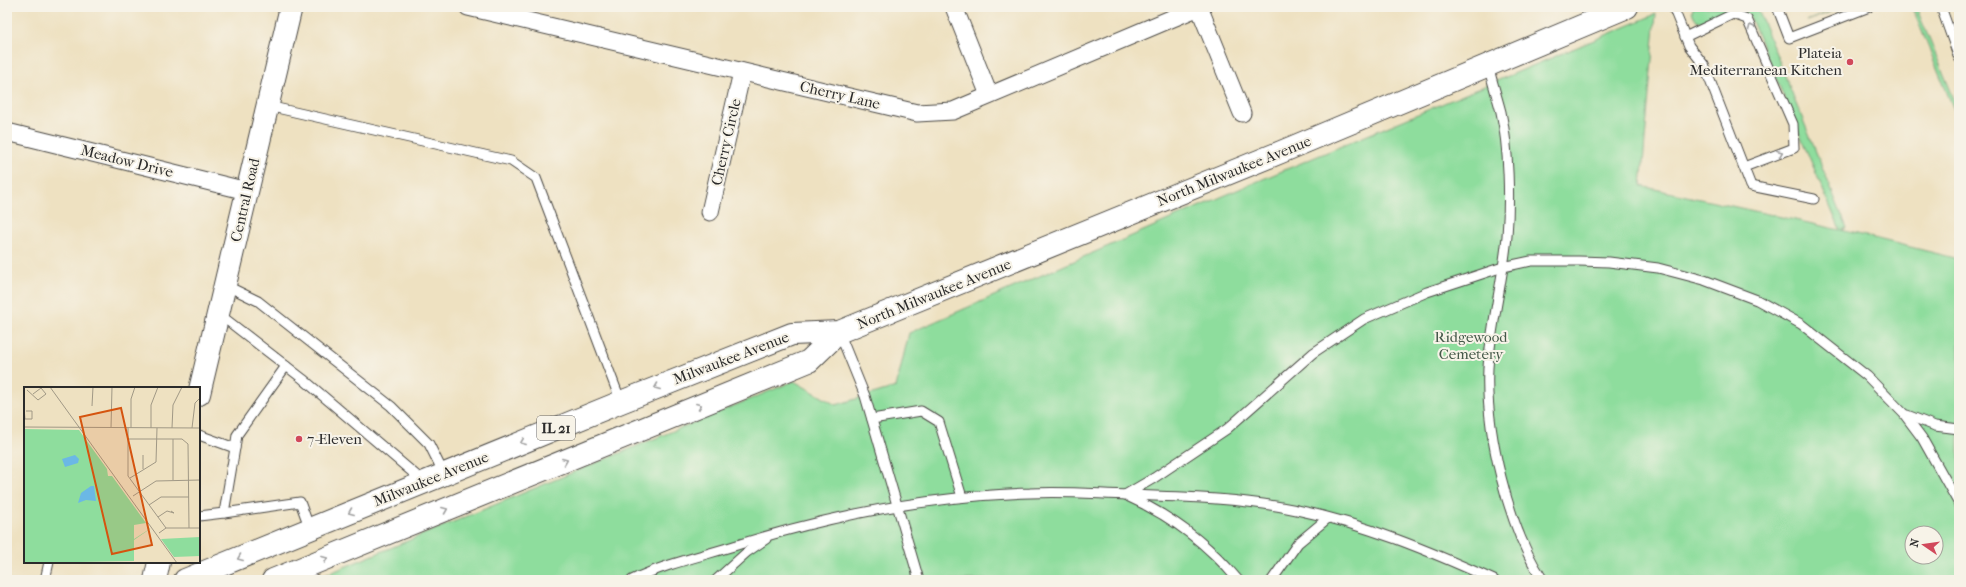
<svg xmlns="http://www.w3.org/2000/svg" width="1966" height="587" font-family="'IM FELL French Canon',serif">
<style>
.green{fill:#8edd9d;stroke:#5c8464;fill-rule:evenodd}
.lines{fill:none;stroke-linecap:round;stroke-linejoin:round}
.service-casing{stroke:#484642;stroke-width:11}
.minor-casing{stroke:#484642;stroke-width:19}
.secondary-casing{stroke:#484642;stroke-width:24}
.primary-casing{stroke:#484642;stroke-width:24}
.service{stroke:#fff;stroke-width:9}
.minor{stroke:#fff;stroke-width:17}
.secondary{stroke:#fff;stroke-width:22}
.primary{stroke:#fff;stroke-width:22}
.oneway{stroke:#a0a0a0}
.poi-dot{fill:#d1495b;stroke:#f7f3e8;stroke-width:1.5}
.labels{text-anchor:middle;dominant-baseline:central;stroke-width:4;stroke-linejoin:round;paint-order:stroke}
.shield{fill:#f7f3e8;stroke:#686764;stroke-width:1}
.shield-label{font-size:14px;font-weight:bold;fill:#2b2b2b}
.poi-label{font-size:15px;fill:#2b2b2b;stroke:#f7f3e8;text-anchor:end}
.street-label{font-size:15px;fill:#2b2b2b;stroke:#f7f3e8}
.park-label{font-size:15px;fill:#445848;stroke:#f7f3e8}
.inset-road{fill:none;stroke:#a09885;stroke-width:1}
.view{fill:#d5540f;fill-opacity:0.15;stroke:#d5540f;stroke-width:2}
.inset-edge{fill:none;stroke:#2b2b2b;stroke-width:2}
</style>
<rect width="100%" height="100%" fill="#f7f3e8"/>
<filter id="ink" filterUnits="userSpaceOnUse"><feTurbulence type="fractalNoise" baseFrequency=".025" numOctaves="2"/><feDisplacementMap in="SourceGraphic" scale="8" xChannelSelector="R" yChannelSelector="G"/><feConvolveMatrix kernelMatrix="1 2 1 2 8 2 1 2 1" color-interpolation-filters="sRGB"/></filter>
<filter id="wash" filterUnits="userSpaceOnUse"><feTurbulence type="fractalNoise" baseFrequency=".012" numOctaves="4" result="noise"/><feDisplacementMap in="SourceGraphic" scale="16" xChannelSelector="R" yChannelSelector="G"/><feGaussianBlur stdDeviation="0.9" result="paint"/><feColorMatrix in="noise" values="0 0 0 0 0 0 0 0 0 0 0 0 0 0 0 0 0 1.4 0 .05"/><feComposite in="paint" operator="in"/></filter>
<g filter="url(#wash)">
<rect width="100%" height="100%" fill="#eee1c1"/>
<g class="green">
<path d="M1693 7H1757L1847 228 1841 230 1959 259V580H313L794 381 836 405 896 387 909 333 1244 187 1656 14 1641 186 1840 230 1751 19C1746 14 1741 10 1734 11 1723 11 1700 31 1694 16 1692 13 1692 11 1693 7ZM1912 533H1936V557H1912Z"/>
<polygon points="1833,7 1849,7 1844,10 1835,10 1807,21 1834,10"/>
<polygon points="1912,7 1916,7 1959,111 1959,122"/>
</g>
</g>
<g filter="url(#ink)">
<g class="lines">
<defs>
<g id="service">
<polyline points="1673,7 1689,46 1704,65 1751,186 1814,199"/>
<polyline points="1777,7 1789,38 1869,7"/>
<polyline points="1941,7 1959,58"/>
<polyline points="1685,37 1733,14 1747,19 1793,124 1794,148 1744,167"/>
<path d="M1488 65C1492 81 1497 97 1501 112 1509 149 1510 199 1507 236 1503 281 1491 324 1488 368 1485 431 1508 528 1543 580"/>
<polyline points="268,106 511,161 536,178 621,402"/>
<polyline points="225,285 258,301 391,406 429,444 444,474"/>
<polyline points="219,314 303,379 424,482"/>
<polyline points="839,332 865,396 919,580"/>
<polyline points="1907,415 1935,426 1959,429"/>
<polyline points="872,419 921,411 939,422 962,497"/>
<polyline points="199,435 235,448 224,513 199,516"/>
<polyline points="235,448 237,435 286,366"/>
<polyline points="1125,495 1154,478 1227,429 1313,353 1364,319 1427,292 1503,267 1531,261 1579,261 1609,262 1658,268 1704,280 1757,300 1801,324 1867,376 1904,414 1922,438 1959,504"/>
<path d="M1129 497C1171 516 1208 544 1238 580"/>
<polyline points="224,513 300,502 310,529"/>
<polyline points="45,580 49,562"/>
<path d="M632 580C665 564 702 556 737 545 832 515 930 496 1030 493 1063 491 1095 494 1128 495 1184 497 1241 498 1297 510 1365 524 1430 551 1494 580"/>
<polyline points="716,580 747,552 766,539"/>
<polyline points="1272,580 1298,543 1328,518"/>
</g>
<g id="minor">
<polyline points="468,7 917,113 953,111 1199,7"/>
<polyline points="954,7 989,95"/>
<polyline points="1199,7 1242,113"/>
<polyline points="7,132 247,191"/>
<polyline points="710,212 742,72"/>
</g>
<g id="secondary">
<polyline points="199,394 291,7"/>
<polyline points="155,580 159,562"/>
</g>
<g id="primary">
<polyline points="185,580 621,402 792,334 839,332 1281,152 1627,7"/>
<polyline points="273,580 809,361 839,332"/>
</g>
</defs>
<use href="#service" class="service-casing"/>
<use href="#minor" class="minor-casing"/>
<use href="#secondary" class="secondary-casing"/>
<use href="#primary" class="primary-casing"/>
<use href="#service" class="service"/>
<use href="#minor" class="minor"/>
<use href="#secondary" class="secondary"/>
<use href="#primary" class="primary"/>
</g>
<defs><path id="oneway-chevron" d="M-2-3.5L2.5 0L-2 3.5" fill="none" stroke-width="1.6" stroke-linecap="round" stroke-linejoin="round"/></defs>
<g class="oneway">
<use href="#oneway-chevron" transform="translate(1751 27) rotate(-113)"/>
<use href="#oneway-chevron" transform="translate(1780 153) rotate(-21)"/>
<use href="#oneway-chevron" transform="translate(657 387) rotate(158)"/>
<use href="#oneway-chevron" transform="translate(699 406) rotate(-22)"/>
<use href="#oneway-chevron" transform="translate(523 442) rotate(158)"/>
<use href="#oneway-chevron" transform="translate(565 461) rotate(-22)"/>
<use href="#oneway-chevron" transform="translate(445 510) rotate(-22)"/>
<use href="#oneway-chevron" transform="translate(351 512) rotate(158)"/>
<use href="#oneway-chevron" transform="translate(240 558) rotate(158)"/>
<use href="#oneway-chevron" transform="translate(325 559) rotate(-22)"/>
</g>
</g>
<g class="poi-dot">
<circle cx="1850" cy="62" r="4"/>
<circle cx="299" cy="439" r="4"/>
</g>
<g class="labels">
<rect class="shield" x="537" y="416" width="38" height="24" rx="3"/>
<g class="shield-label">
<text x="556" y="428">IL 21</text>
</g>
<g class="poi-label">
<text x="1842" y="53">Plateia<tspan x="1842" dy="17">Mediterranean Kitchen</tspan></text>
<text x="307" y="439" text-anchor="start">7-Eleven</text>
</g>
<g class="street-label">
<text transform="translate(840 95) rotate(13)">Cherry Lane</text>
<text transform="translate(726 142) rotate(-77)">Cherry Circle</text>
<text transform="translate(127 161) rotate(14)">Meadow Drive</text>
<text transform="translate(1234 171) rotate(-22)">North Milwaukee Avenue</text>
<text transform="translate(245 200) rotate(-77)">Central Road</text>
<text transform="translate(934 294) rotate(-22)">North Milwaukee Avenue</text>
<text transform="translate(731 358) rotate(-21)">Milwaukee Avenue</text>
<text transform="translate(431 479) rotate(-22)">Milwaukee Avenue</text>
</g>
<g class="park-label">
<text x="1471" y="337">Ridgewood<tspan x="1471" dy="17">Cemetery</tspan></text>
</g>
</g>
<g transform="translate(24 387)">
<rect width="176" height="176" fill="#eee1c1"/>
<path d="M0 42 55 43 83 82 84 89H88L122 136 110 138V152L124 143 123 139 126 142 110 153V174L0 176ZM176 150V169L150 170 137 152Z" fill="#8edd9d"/>
<path d="M51 68 55 72 54 76 41 80 38 72ZM67 99H70L72 114 62 113 54 116 57 106Z" fill="#6bb8e5"/>
<path class="inset-road" d="M26 0 153 176M3 3 14 13 22 7 17 1 9 7M68 19 69 0M0 21 1 32H8V24H2M0 40 176 41M87 41 88 0M104 41V89L142 141M107 41V12L111 0M127 41V18L134 0M148 41 149 18 158 0M168 41 171 16 176 11M104 52H158L164 57M164 57 165 141M119 68V82M106 91 132 75 133 41M149 93V52M109 109 132 94 176 93M125 118 137 110H165M134 130 143 124 150 126 147 124M135 146 142 141H176"/>
<path class="view" d="M97 21 128 158 88 167 56 30Z"/>
<rect width="176" height="176" class="inset-edge"/>
</g>
<rect width="1966" height="587" fill="none" stroke="#f7f3e8" stroke-width="24"/>
<g transform="translate(1924 545) rotate(283)"><circle r="19" fill="#f7f3e8" stroke="#a5a39c"/>
<path d="M0-3L7 15L0 10L-7 15Z" fill="#d1495b"/>
<text y="-6" font-size="11" font-weight="bold" text-anchor="middle" fill="#2b2b2b">N</text>
</g>
</svg>
